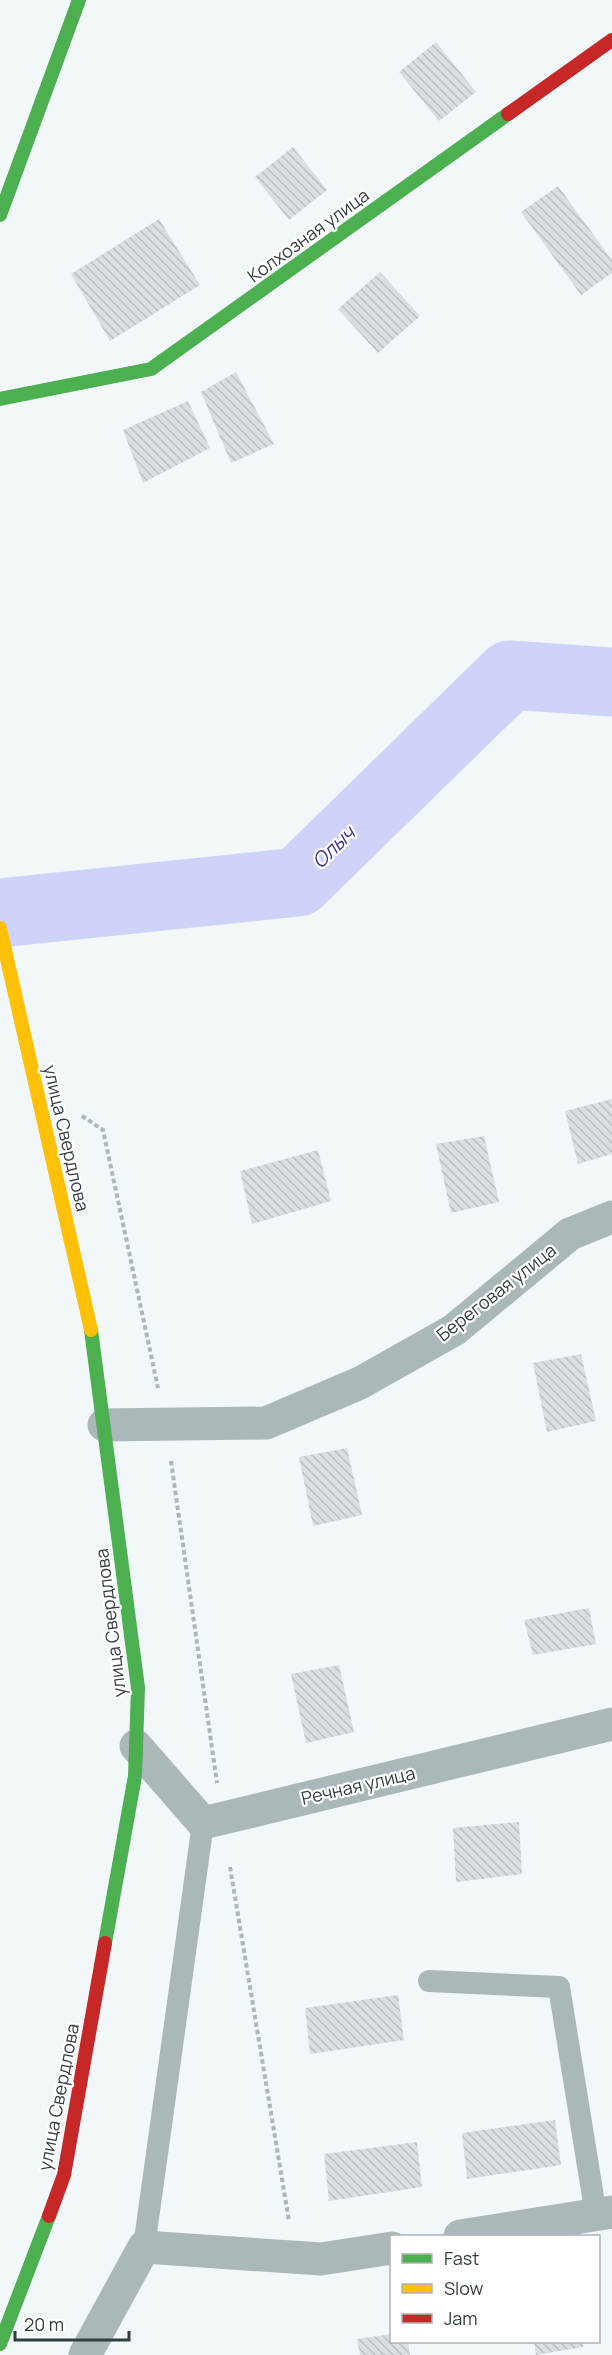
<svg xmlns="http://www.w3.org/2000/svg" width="612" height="2355" font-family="Manrope,sans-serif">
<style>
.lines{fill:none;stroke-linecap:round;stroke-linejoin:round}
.river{stroke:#d0d3f9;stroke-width:69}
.building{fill:url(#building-back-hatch)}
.path{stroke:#abb7b9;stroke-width:4;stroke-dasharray:4.5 3;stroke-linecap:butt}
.lane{stroke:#aab8b9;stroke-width:22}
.street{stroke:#aab8b9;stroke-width:33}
.fast{stroke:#4caf50;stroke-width:14}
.slow{stroke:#ffc107;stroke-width:14}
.jam{stroke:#c62828;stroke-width:14}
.labels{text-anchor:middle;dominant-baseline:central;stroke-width:4.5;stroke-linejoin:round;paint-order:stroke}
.street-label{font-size:18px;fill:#333e42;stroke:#fff}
.water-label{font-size:20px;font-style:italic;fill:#3e3293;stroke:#fff}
</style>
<defs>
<pattern id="building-back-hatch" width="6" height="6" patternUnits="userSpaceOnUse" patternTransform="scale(1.5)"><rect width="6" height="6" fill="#d9dee3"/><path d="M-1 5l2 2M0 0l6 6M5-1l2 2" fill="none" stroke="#bbc0c4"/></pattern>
</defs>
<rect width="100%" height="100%" fill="#f2f7fa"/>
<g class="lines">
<polyline class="river" points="0,913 298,882 510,675 612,682"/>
</g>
<g class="building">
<polygon points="436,42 476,92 439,121 399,72"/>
<polygon points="293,147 327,190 289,220 255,177"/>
<polygon points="558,186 612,260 612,273 581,295 521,212"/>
<polygon points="159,219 200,285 110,341 71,274"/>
<polygon points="380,272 420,316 378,353 338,309"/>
<polygon points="236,372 274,444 231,463 201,392"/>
<polygon points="188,401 210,448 143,483 123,430"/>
<polygon points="612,1099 612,1154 578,1164 565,1111"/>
<polygon points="484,1136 499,1202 451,1213 436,1144"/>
<polygon points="318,1150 331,1201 252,1224 240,1171"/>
<polygon points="581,1354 596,1421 547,1432 533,1363"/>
<polygon points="347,1448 362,1515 313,1526 299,1457"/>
<polygon points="589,1608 596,1644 533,1655 524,1620"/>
<polygon points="339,1665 354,1732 306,1743 291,1674"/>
<polygon points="519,1822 522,1874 456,1882 453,1828"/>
<polygon points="398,1995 404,2040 310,2054 305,2008"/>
<polygon points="555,2120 561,2165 467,2179 462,2133"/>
<polygon points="417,2142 422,2187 329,2201 324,2154"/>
<polygon points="392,2334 392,2342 408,2342 410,2355 360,2355 357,2339"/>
<polygon points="534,2342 582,2342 583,2347 536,2355"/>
</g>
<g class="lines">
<g class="path">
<polyline points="82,1116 103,1130 158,1388"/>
<polyline points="171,1461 217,1783"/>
<polyline points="230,1867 289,2221"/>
</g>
<g class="lane">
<polyline points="429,1981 559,1987 596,2215"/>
<polyline points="144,2247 203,1823"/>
</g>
<g class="street">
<polyline points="104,1425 266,1423 360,1383 454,1330 570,1234 612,1217"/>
<polyline points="136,1746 203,1823 612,1724"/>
<polyline points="460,2236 612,2212"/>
<polyline points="85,2355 144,2247 321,2259 392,2248"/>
</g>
<g class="fast">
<polyline points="0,215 79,0"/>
<polyline points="0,399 151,369 508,114"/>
<polyline points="91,1330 138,1688 135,1776 105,1943"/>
<polyline points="0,2344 49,2216"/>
</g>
<polyline class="slow" points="0,928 91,1330"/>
<g class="jam">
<polyline points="508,114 612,40"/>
<polyline points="49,2216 64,2175 105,1943"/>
</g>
</g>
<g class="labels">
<g class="street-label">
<text transform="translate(308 235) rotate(-36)">Колхозная улица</text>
<text transform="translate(67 1138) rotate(77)">улица Свердлова</text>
<text transform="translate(496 1292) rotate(-38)">Береговая улица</text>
<text transform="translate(110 1623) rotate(-97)">улица Свердлова</text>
<text transform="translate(358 1785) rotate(-13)">Речная улица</text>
<text transform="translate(58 2097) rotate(-79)">улица Свердлова</text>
</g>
<g class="water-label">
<text transform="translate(333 847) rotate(-44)">Олыч</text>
</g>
</g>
<rect x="390" y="2235" width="210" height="108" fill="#ffffff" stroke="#adb2b3" stroke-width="1.5"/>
<rect x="402" y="2254" width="30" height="9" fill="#4caf50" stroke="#adb2b3" stroke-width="1.5"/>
<text x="444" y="2265" font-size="18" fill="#333e42">Fast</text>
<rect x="402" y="2284" width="30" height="9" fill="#ffc107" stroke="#adb2b3" stroke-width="1.5"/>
<text x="444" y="2295" font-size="18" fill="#333e42">Slow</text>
<rect x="402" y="2314" width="30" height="9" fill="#c62828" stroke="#adb2b3" stroke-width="1.5"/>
<text x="444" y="2325" font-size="18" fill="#333e42">Jam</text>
<path d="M15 2331v9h114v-9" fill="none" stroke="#333e42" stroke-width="3"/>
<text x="24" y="2331" font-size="18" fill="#333e42" stroke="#ffffff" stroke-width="4.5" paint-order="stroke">20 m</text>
</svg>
